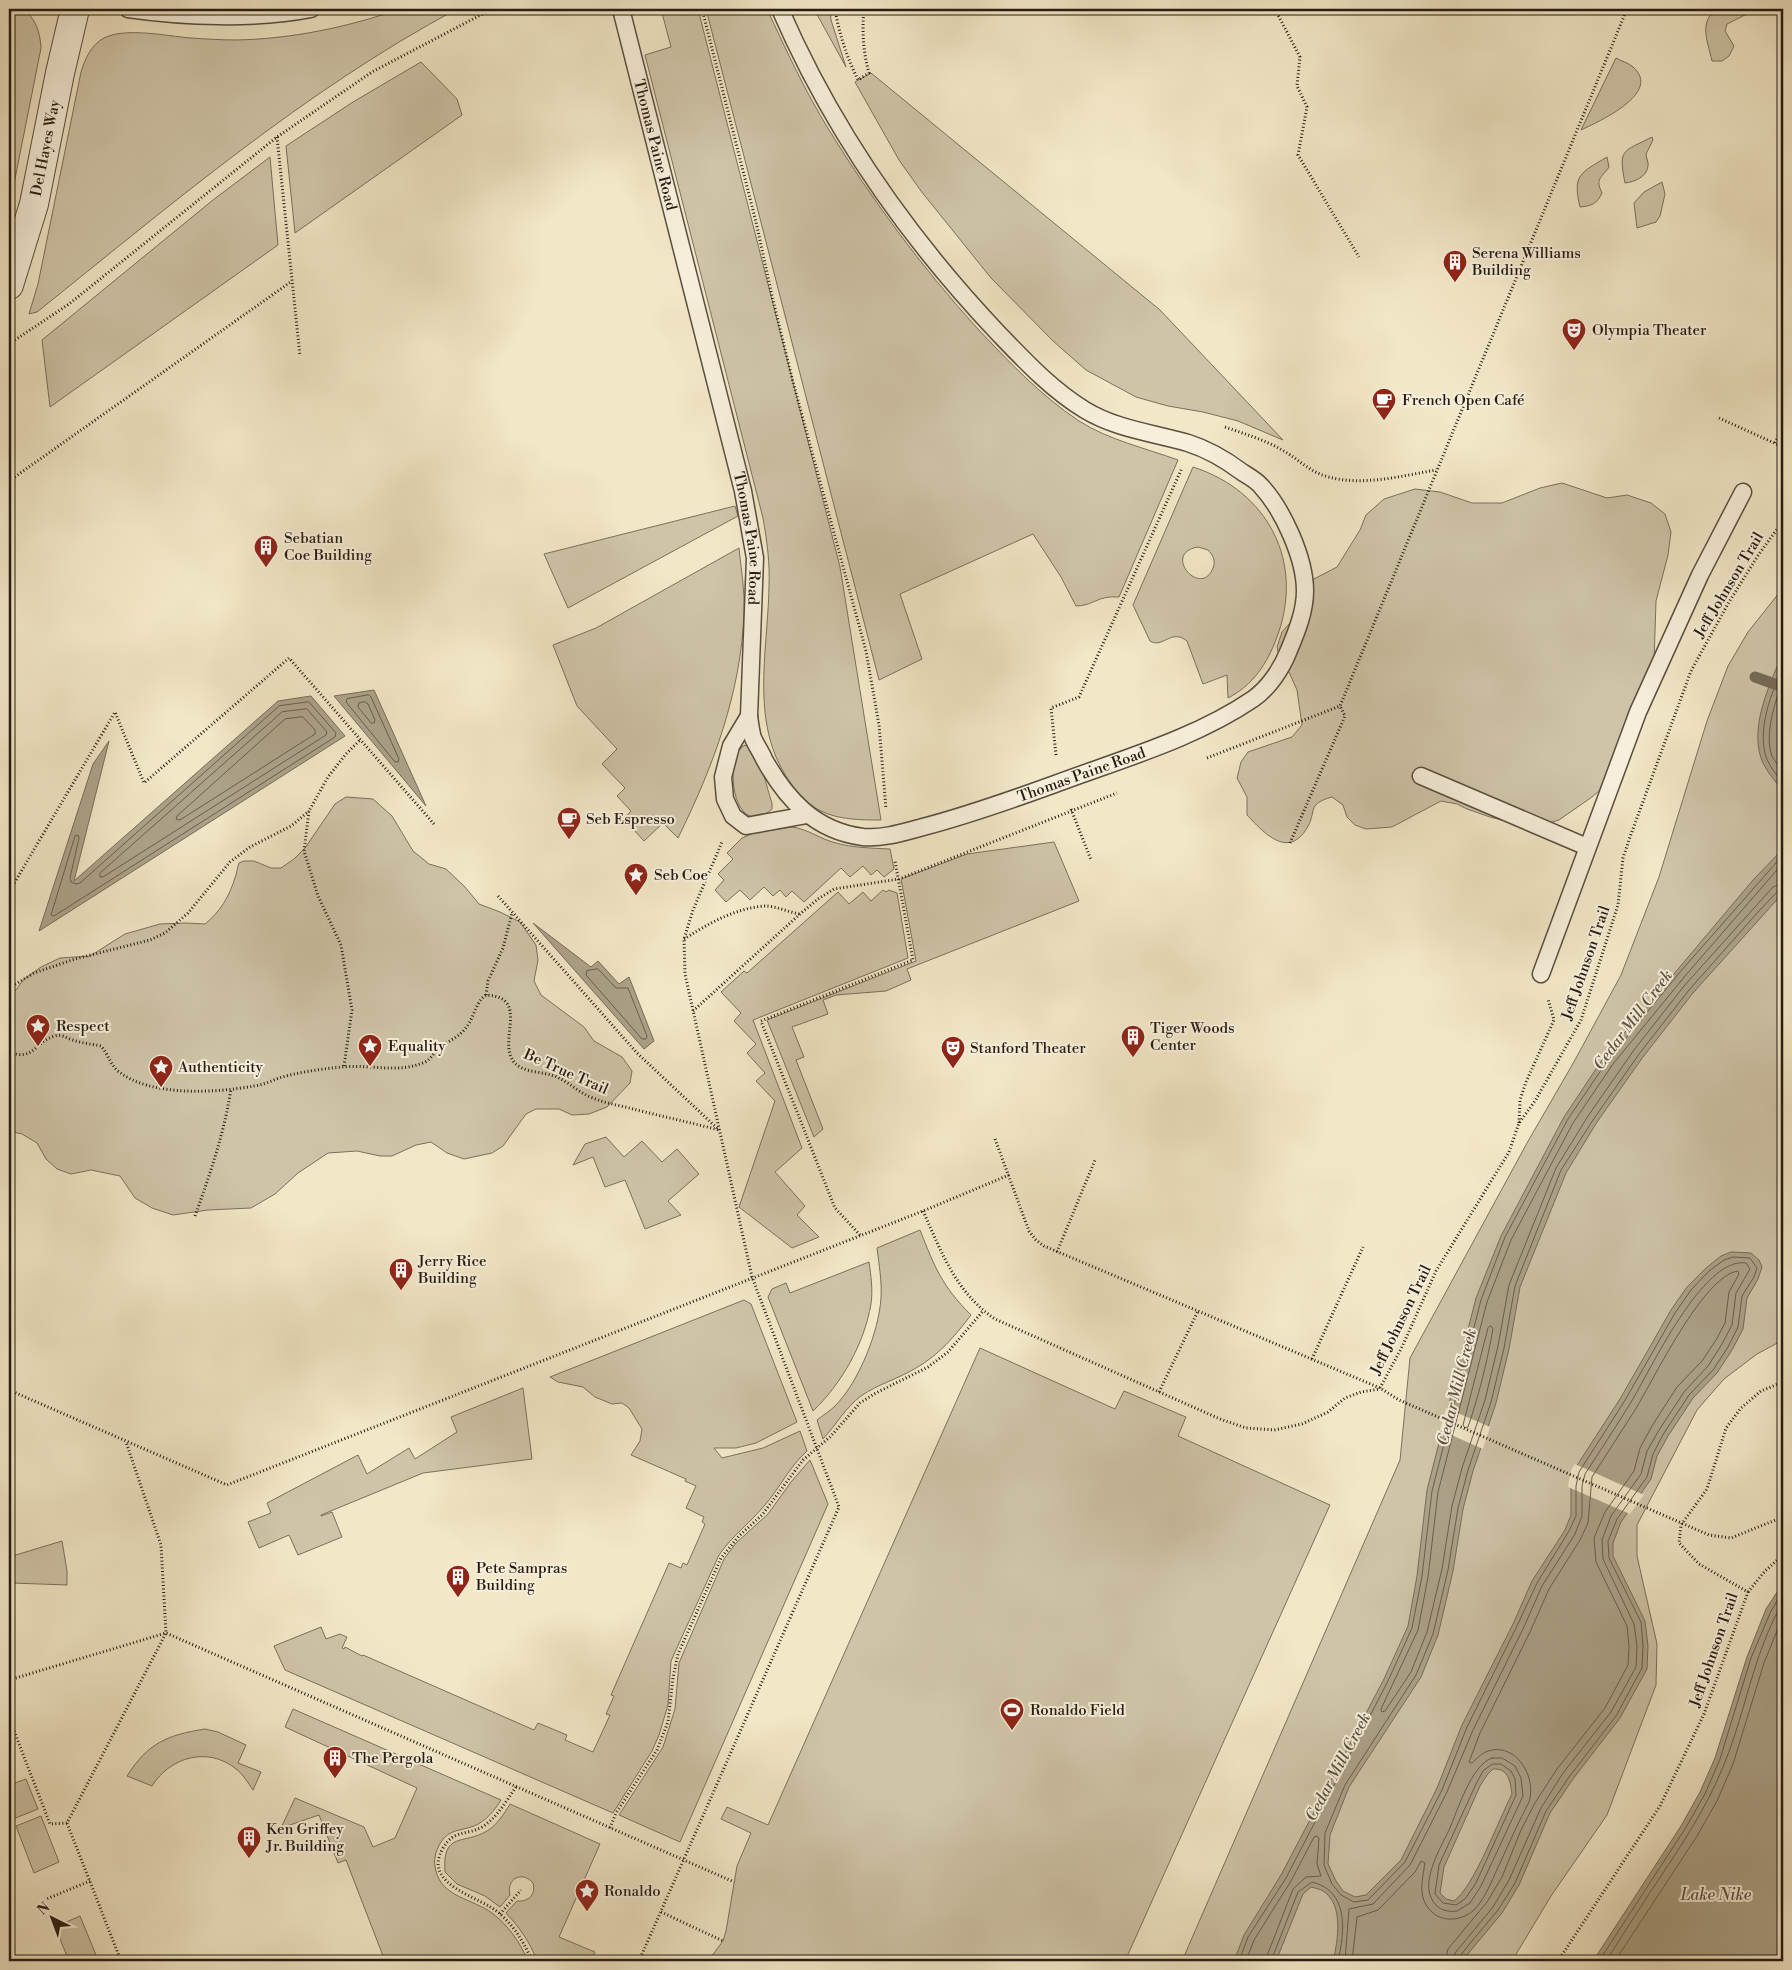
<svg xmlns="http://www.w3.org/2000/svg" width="1792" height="1970" font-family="'Libre Bodoni',serif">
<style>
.green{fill:#cfc4a8;stroke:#7a705d;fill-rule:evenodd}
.water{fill:#aca289;stroke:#766c59;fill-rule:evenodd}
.pier{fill:#f2e7c7}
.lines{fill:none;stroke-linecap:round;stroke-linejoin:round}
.shore{stroke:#685e4e;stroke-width:1}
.stream{stroke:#766c59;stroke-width:11}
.lane-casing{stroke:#584e3f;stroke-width:19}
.street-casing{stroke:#584e3f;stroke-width:30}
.path{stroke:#251b12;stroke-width:3;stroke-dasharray:1 2.5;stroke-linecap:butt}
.lane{stroke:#f7efdb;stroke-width:16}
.street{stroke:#f7efdb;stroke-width:28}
.labels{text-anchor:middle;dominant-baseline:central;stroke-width:4;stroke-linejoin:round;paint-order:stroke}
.street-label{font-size:15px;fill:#251b12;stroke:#f7efdb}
.poi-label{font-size:15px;fill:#251b12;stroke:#f7efdb;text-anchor:start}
.water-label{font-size:16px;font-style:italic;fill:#5b5142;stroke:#f7efdb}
</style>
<rect width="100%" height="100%" fill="#f2e7c7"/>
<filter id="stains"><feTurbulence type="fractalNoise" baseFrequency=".004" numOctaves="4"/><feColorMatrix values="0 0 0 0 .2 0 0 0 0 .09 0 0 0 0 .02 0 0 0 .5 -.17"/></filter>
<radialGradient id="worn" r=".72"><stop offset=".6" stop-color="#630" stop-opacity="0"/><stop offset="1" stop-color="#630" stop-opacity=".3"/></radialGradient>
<g class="green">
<path d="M9 9H23C36 19 40 32 41 48L9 209Z"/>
<path d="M400 9H457C304 91 172 204 37 312L29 314 38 284 81 72C85 59 91 45 104 38 126 27 166 36 191 38 206 39 221 40 236 40 292 39 348 27 400 9Z"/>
<path d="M661 9H698L840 567 881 820C862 820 839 820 821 811 810 806 800 795 793 786 748 728 768 653 769 586 770 563 767 541 763 518L645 55 671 47Z"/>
<path d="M706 9H767C786 50 805 91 829 130 872 200 921 266 976 327 1008 361 1040 395 1079 421 1109 440 1145 448 1178 460L1119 597C1098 595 1093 606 1076 606L1061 577 1033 534 900 594 922 659 879 680Z"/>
<polygon points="814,9 830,9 831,20 846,67"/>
<path d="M1717 9H1757L1727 24 1725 31 1734 46 1729 56 1722 61H1712C1708 42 1698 22 1717 9Z"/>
<path d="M1616 58C1621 61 1629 63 1633 67 1663 93 1598 122 1581 130Z"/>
<polygon points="421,62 457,99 462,115 295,233 286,146 353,102"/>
<polygon points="871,73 1160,310 1283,440 1238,421 1203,412 1168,406 1136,397 1086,370 1053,341 991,278 921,191 899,160 855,82"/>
<path d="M1652 137 1653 140 1646 154C1646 158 1649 162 1648 166 1647 177 1634 182 1625 183 1618 148 1623 152 1652 137Z"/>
<polygon points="270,157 278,245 50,407 42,340 213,200"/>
<path d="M1607 157 1609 167C1601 179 1595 178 1602 193 1597 204 1591 206 1580 207 1572 174 1581 173 1607 157Z"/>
<polygon points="1662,182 1665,194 1660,216 1656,222 1637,228 1634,203 1644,192"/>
<path d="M1193 467C1268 491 1305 562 1277 637 1267 664 1253 685 1228 698L1227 675 1203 684 1187 641C1171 628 1163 649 1150 641L1133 605ZM1198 547 1208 550C1213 555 1216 561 1213 568 1201 599 1161 553 1198 547Z"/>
<path d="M1562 483 1607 498 1627 495 1651 503 1665 514 1671 532 1668 555 1656 601 1654 662 1616 776 1592 797 1559 820 1531 828 1490 817 1467 809 1457 804 1441 801 1392 827 1366 829 1355 825 1347 817 1343 805 1332 797C1306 804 1317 812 1307 828 1288 860 1263 832 1247 815V797L1237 778 1241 762 1248 752 1292 737 1302 725 1297 690 1289 672 1280 660 1277 647 1282 632 1290 623 1299 596 1312 580 1337 567 1360 530 1366 515 1384 499 1415 489 1440 492 1472 503H1502L1540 488Z"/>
<polygon points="735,506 738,516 568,608 544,554"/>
<path d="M739 548C741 569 745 592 744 613 741 693 713 767 678 838L663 823 644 841 624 819 631 811 617 796 625 788 602 764 617 749 577 706 553 645 596 628Z"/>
<polygon points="1783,588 1783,1340 1757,1354 1724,1379 1697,1410 1637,1525 1637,1556 1657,1644 1656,1685 1607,1815 1551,1896 1512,1961 1182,1961 1400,1460 1410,1358 1527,1143 1575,1060 1621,975 1659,877 1707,721 1728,666 1748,632"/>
<path d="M745 745C761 752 766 787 772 803V809C733 844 722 756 745 745Z"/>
<path d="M346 797 373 799 392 816 413 851 429 864 446 869 465 887 479 904 500 912 520 922 536 945 538 960 534 981 541 995 584 1027 594 1041 622 1057 632 1071 630 1083 607 1107 589 1114 572 1115 559 1109H536L526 1114 503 1146 492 1153 464 1159 447 1153 431 1142 416 1145 392 1156H380L357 1151 328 1153 298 1173 275 1194 251 1208 208 1210 173 1215 152 1208 135 1198 120 1176 91 1170 71 1174 57 1169 46 1159 37 1143 22 1134 9 1131V995L15 991 24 979 41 967 60 958 90 956 125 934 160 924 186 923 205 924C220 912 229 897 235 878 237 873 237 868 239 863L244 861H254L271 868H281L294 859 305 848 335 804Z"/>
<path d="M792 827C808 829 820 839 836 843 854 848 872 848 890 849L894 869 884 877 877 870 871 875 863 866 850 877 841 868 804 902 792 891 786 897 780 890 773 896 764 887 750 900 740 890 726 902 715 890 724 880 718 874 733 859 727 853 742 838 754 833Z"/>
<polygon points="1054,842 1079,901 907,969 911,980 886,991 836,995 823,1000 828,1014 792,1027 804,1057 796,1060 823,1129 814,1137 767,1020 916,961 901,879 967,854"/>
<polygon points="883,890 886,892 889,890 897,893 908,958 753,1020 802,1148 775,1172 805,1206 797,1215 819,1237 792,1248 739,1207 775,1101 756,1081 765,1073 747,1053 756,1044 734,1021 741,1013 721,992 744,971 747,973 838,892 849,904 863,892 871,901"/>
<polygon points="606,1137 624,1157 642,1141 662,1162 677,1149 699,1174 668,1201 681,1215 645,1229 625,1180 605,1187 593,1157 573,1165 585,1144"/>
<path d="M920 1230C935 1268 942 1286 971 1315 955 1336 939 1355 916 1368 898 1379 878 1384 861 1396 846 1407 836 1425 823 1439L817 1420C823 1415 830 1411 835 1406 859 1382 879 1331 881 1298 882 1282 879 1264 877 1248Z"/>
<path d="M869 1262C871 1276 873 1290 871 1304 864 1344 842 1383 813 1411L768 1297 772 1289 786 1283 790 1293Z"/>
<path d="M744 1300 751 1304 797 1422 756 1443 736 1448H714L722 1458 763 1448 800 1431 807 1451C789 1467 780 1488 764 1506 750 1523 732 1536 719 1555L671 1661 668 1705 659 1735 652 1751 613 1813 285 1670 274 1646 321 1627 326 1639 340 1634 347 1637 342 1648 344 1649 345 1647 362 1656 363 1655 534 1730 538 1723 567 1735 565 1740 593 1752 610 1715 606 1714 614 1696 611 1695 669 1563 681 1568 683 1563 687 1565 705 1524 702 1522 704 1517 686 1508 696 1486 685 1481 686 1479 631 1455 640 1441 642 1429 629 1408 622 1403 612 1404 595 1397 583 1387 558 1382 550 1377Z"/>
<polygon points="980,1348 1115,1409 1124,1391 1186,1417 1178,1436 1330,1505 1125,1961 708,1961 723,1941 726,1931 737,1866 751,1833 721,1819 727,1807 768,1825"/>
<polygon points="523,1388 532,1459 423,1473 321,1515 321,1516 332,1512 342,1537 298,1555 289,1535 259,1548 248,1522 271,1513 267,1503 358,1455 367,1474 409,1448 415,1459 457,1432 451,1417"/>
<polygon points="810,1460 828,1504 680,1842 619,1815 663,1747 675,1709 679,1663 724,1559 736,1543 768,1514 791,1482"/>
<polygon points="62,1541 67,1571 67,1585 12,1583 12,1570 9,1557"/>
<path d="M293 1709 501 1800C494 1811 486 1821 474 1826 461 1831 449 1829 441 1842 435 1852 433 1860 436 1871 442 1897 473 1899 492 1913 508 1925 520 1942 528 1961H385L346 1860 338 1863 319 1815 281 1828 295 1798 364 1827 373 1847 395 1838 417 1788 285 1727Z"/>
<path d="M205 1729 218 1732 246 1745 238 1763 261 1772 253 1790C248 1783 243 1774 236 1769 208 1746 170 1757 152 1786L127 1776C148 1743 167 1735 205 1729Z"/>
<polygon points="26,1779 38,1809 13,1819 9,1809 9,1785"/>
<path d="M510 1804 600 1844 559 1937 595 1952 591 1961H537C530 1942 520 1928 506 1913L517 1901C529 1902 536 1894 533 1883 522 1870 506 1879 510 1895L500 1907 485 1896 457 1884 445 1872C442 1831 464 1845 487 1831 497 1825 504 1814 510 1804Z"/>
<polygon points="41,1816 59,1862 34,1873 16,1826"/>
<polygon points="80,1916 96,1955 81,1961 69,1961 55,1927"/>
</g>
<g class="water">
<path d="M1783 653V791C1776 782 1765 770 1761 758 1750 725 1770 683 1783 653Z"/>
<polygon points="374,690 426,806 334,696"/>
<polygon points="311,696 345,736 39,931 93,764 109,741 74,881 278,701"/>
<path d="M1783 849V893L1693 993 1643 1057 1597 1122 1566 1173 1520 1287 1509 1349 1496 1403 1473 1471 1463 1509 1453 1571 1438 1635 1421 1677 1349 1787 1330 1835 1328 1864 1336 1881 1343 1891 1355 1897 1366 1895 1401 1860 1437 1788 1462 1725 1513 1624 1532 1581 1565 1530 1571 1515V1486L1574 1470 1620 1399 1671 1310 1687 1287 1706 1268 1721 1256 1731 1252 1751 1253 1759 1260 1762 1267 1758 1279 1747 1298 1743 1329 1732 1350 1717 1373 1693 1398 1668 1436 1657 1456 1651 1479 1621 1522 1613 1543V1556L1645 1621 1648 1646 1647 1669 1620 1718 1573 1779 1550 1813 1519 1885 1502 1913 1462 1961H1333C1338 1941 1344 1904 1323 1891 1320 1889 1315 1888 1311 1887L1303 1894 1276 1961H1234L1244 1935 1281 1875 1384 1679 1408 1626 1417 1576 1427 1490 1476 1298 1501 1236 1564 1117 1604 1057 1753 880ZM1493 1769C1509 1768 1510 1782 1512 1794 1499 1819 1474 1887 1454 1901L1446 1899 1440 1893 1444 1867 1480 1786 1487 1775Z"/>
<polygon points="533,923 591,967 598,961 619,984 629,977 654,1041 644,1049"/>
<polygon points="1783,1583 1783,1961 1593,1961 1681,1826 1700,1792 1715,1758 1747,1657 1766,1609"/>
</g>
<g class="pier">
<polygon points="1446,1408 1490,1427 1483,1449 1440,1430"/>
<polygon points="1575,1464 1644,1495 1630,1514 1568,1487 1571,1470"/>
</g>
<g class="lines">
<g class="shore">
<path d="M1783 666C1772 693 1757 727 1766 757 1769 765 1777 776 1783 783"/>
<path d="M1783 681C1775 701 1764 735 1772 756 1775 762 1780 767 1783 773"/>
<polygon points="369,695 371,697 399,759 398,762 395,762 346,702 347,699"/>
<polygon points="309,702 336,733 335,737 54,916 51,915 75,836 78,835 79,838 70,878 71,882 76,884 80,883 279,706"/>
<polygon points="365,702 368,704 375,720 374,723 371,723 358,707 359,703"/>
<path d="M1783 703C1779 721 1773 742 1783 759"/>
<polygon points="307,709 327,732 326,735 103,877 100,877 100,873 282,712"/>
<polygon points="303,717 315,730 315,734 180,820 176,819 177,816 285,719"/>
<polyline points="1783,863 1685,976 1613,1064 1573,1123 1511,1240 1487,1302 1438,1492 1428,1577 1418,1630 1381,1709 1382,1712 1385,1711 1411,1672 1427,1632 1442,1569 1452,1506 1462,1468 1485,1400 1498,1346 1509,1285 1556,1168 1588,1116 1634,1050 1684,986 1773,887 1783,883"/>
<polygon points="598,969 616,988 628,988 647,1036 646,1039 642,1039 586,975 587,971"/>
<path d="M1491 1326 1493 1329C1487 1362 1479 1395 1468 1427L1465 1428 1463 1425 1488 1328Z"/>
<path d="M1492 1758H1502L1515 1766 1521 1778 1523 1796 1481 1886 1470 1903 1457 1911C1449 1912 1442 1911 1436 1905 1417 1886 1440 1849 1449 1830 1458 1810 1471 1765 1492 1758Z"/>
<polygon points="1493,1764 1501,1764 1511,1771 1515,1779 1516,1795 1476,1883 1465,1899 1456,1905 1443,1903 1435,1894 1439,1865 1476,1784 1483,1771"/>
<polyline points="1239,1961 1248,1937 1286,1878 1388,1681 1412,1628 1422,1576 1432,1491 1481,1300 1505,1237 1568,1119 1608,1060 1680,972 1783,855"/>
<polyline points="1246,1961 1254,1940 1291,1881 1314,1837 1317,1836 1319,1838 1317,1864 1321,1876 1306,1877 1293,1889 1265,1961"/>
<path d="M1271 1961 1298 1892 1312 1882C1349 1891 1345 1931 1338 1961"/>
<path d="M1345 1961 1349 1909 1373 1904 1410 1865 1447 1792 1473 1730 1523 1629 1542 1586 1575 1534 1582 1516V1486L1585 1474C1600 1451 1615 1428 1630 1404 1650 1371 1703 1256 1746 1263L1750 1269 1736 1293 1732 1325 1722 1344 1708 1366 1684 1392 1659 1430 1647 1451 1641 1474 1611 1516 1602 1540 1603 1559 1634 1624 1637 1646 1636 1667 1611 1712 1563 1773 1541 1808 1509 1880 1493 1907 1455 1953 1453 1961"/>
<path d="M1352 1961 1357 1917 1378 1910 1415 1872 1421 1861 1425 1863C1422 1882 1417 1899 1433 1913 1445 1923 1464 1920 1475 1909 1487 1896 1493 1877 1501 1861 1510 1841 1519 1821 1529 1802 1537 1777 1516 1742 1488 1751 1482 1753 1477 1758 1472 1763L1469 1762 1480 1733 1530 1632 1549 1589 1580 1540 1588 1523 1592 1477C1606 1455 1621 1432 1635 1410 1654 1379 1703 1276 1738 1271L1739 1274 1729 1292 1725 1323 1716 1340 1702 1361 1677 1387 1652 1426 1640 1448 1634 1471 1605 1512 1594 1538 1596 1562 1627 1626 1629 1646 1628 1665 1605 1708 1557 1769 1535 1803 1521 1830 1502 1877 1487 1902 1448 1949 1445 1961"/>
<polyline points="1459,1961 1460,1956 1472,1941 1498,1910 1515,1883 1546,1811 1569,1777 1616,1716 1642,1668 1643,1646 1641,1622 1609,1558 1608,1541 1617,1519 1647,1477 1653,1454 1664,1433 1689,1395 1713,1370 1728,1347 1738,1327 1742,1296 1754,1277 1757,1268 1750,1258 1733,1257 1724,1260 1709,1271 1691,1290 1675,1313 1624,1402 1579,1472 1576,1486 1576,1516 1569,1531 1537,1583 1517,1626 1467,1727 1442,1790 1405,1862 1368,1900 1354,1902 1341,1895 1332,1884 1324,1865 1325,1833 1345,1785 1416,1675 1433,1634 1448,1570 1458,1508 1468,1470 1491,1402 1504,1348 1515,1286 1561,1170 1593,1120 1639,1054 1689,990 1758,912 1778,891 1783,890"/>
<polyline points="1599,1961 1685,1829 1705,1794 1720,1759 1751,1658 1771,1611 1783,1591"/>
<path d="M1606 1961C1620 1940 1633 1918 1647 1897 1676 1853 1706 1811 1725 1762 1746 1710 1754 1651 1783 1602"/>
<polyline points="1615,1961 1697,1836 1717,1801 1733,1764 1764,1663 1783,1616"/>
</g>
<polyline class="stream" points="1755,677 1783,687"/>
<defs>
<g id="lane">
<path d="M128 9C185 17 254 20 311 9"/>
<path id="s1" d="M621 9 743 491 755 558 749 716C750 723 751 732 753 738 756 745 761 752 764 759 786 799 815 831 863 837 883 839 904 832 923 827 969 815 1011 800 1055 784 1122 759 1194 739 1253 699 1269 688 1282 668 1289 650 1297 631 1305 611 1305 591 1305 558 1283 510 1261 486 1256 480 1248 476 1242 472 1226 460 1207 449 1188 443 1154 433 1116 429 1085 410 1052 390 1025 361 999 334 909 239 832 129 780 9"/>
<polyline points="749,716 731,746 723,777 725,799 733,816 746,826 807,815"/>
<polyline points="1421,776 1587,847"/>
<polyline points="1541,974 1638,712 1700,575 1743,492"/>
</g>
<g id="street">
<path id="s2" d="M9 285 34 204 60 73 75 9"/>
</g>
</defs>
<use href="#lane" class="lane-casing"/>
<use href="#street" class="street-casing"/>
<g class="path">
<polyline points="702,9 756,222 772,296 793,382 866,651 879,725 886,809"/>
<path d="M835 9C839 34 847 57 858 80L869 73C863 51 862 32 864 9"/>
<polyline points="897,9 900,11 901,9"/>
<polyline points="1279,9 1278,15 1300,57 1297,86 1307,107 1298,155 1359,257"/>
<polyline points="277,137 300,356"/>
<polyline points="9,344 69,304 277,137 372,72 492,9"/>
<polyline points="1719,418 1783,447"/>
<path d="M1225 427C1245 434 1265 440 1282 450 1297 458 1309 471 1325 476 1361 487 1401 476 1436 470"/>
<polyline points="1775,443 1783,425"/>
<polyline points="9,481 292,281"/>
<polyline points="1056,755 1051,708 1079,697 1182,468"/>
<polyline points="1207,758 1340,706 1627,9"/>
<polyline points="1071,809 1091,860"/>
<polyline points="1290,843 1345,716 1340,706"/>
<polyline points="9,892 115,712 144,783 289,658 434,824"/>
<polyline points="498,896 637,1053 719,1130"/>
<path d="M684 939C708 924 735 908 765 906 775 906 789 912 799 914"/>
<polyline points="9,988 34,973 75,959 150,940 165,933 188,913 230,862 250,847 291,826 309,811"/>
<polyline points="486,995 488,981 503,948 512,913"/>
<polyline points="693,1011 800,914 818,899 834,889 899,879 1117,793"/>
<path d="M9 1052C34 1062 35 1041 55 1036 60 1034 65 1037 70 1039 80 1043 91 1044 101 1046 108 1054 110 1064 118 1071 150 1097 215 1093 254 1086 263 1085 271 1081 279 1078 299 1072 321 1069 342 1067 369 1064 399 1074 425 1062 431 1059 433 1054 438 1049 446 1042 458 1038 465 1029 474 1019 475 1002 486 995 535 997 490 1050 520 1067 531 1073 545 1072 557 1077 570 1083 579 1093 593 1098 607 1104 623 1106 637 1110 665 1117 692 1123 719 1130"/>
<polyline points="344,1066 352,1010 341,945 318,896 304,851 309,811 328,777 346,754 360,740"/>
<polyline points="1519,1123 1520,1100 1526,1082 1554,1020 1548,999"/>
<polyline points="995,1139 1029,1231 1036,1240 1044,1246 1380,1388 1399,1400 1709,1535 1731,1538 1783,1517"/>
<path d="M923 1211C941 1251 956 1293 995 1319L1220 1419 1246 1428 1274 1430 1302 1424 1328 1412 1345 1398 1361 1392 1380 1389"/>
<path d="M195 1216C210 1174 224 1134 231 1089"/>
<polyline points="860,1235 835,1208 761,1021 913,960 895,861"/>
<polyline points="1057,1252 1095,1160"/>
<polyline points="1312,1359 1363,1247"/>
<polyline points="1380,1388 1402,1347 1436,1271 1509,1152 1519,1123 1535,1101 1581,1020 1618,905 1623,858 1630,837 1691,671 1729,602 1759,554 1783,521"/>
<polyline points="9,1390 227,1485 923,1211 1009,1175"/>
<polyline points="1159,1392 1198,1311"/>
<polyline points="1748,1592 1765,1571 1783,1555"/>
<polyline points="9,1680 166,1633 734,1882"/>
<polyline points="9,1718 50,1824 67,1823"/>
<path d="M516 1787C506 1801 497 1818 482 1827 466 1836 454 1829 443 1848 421 1886 481 1896 500 1914 515 1927 525 1944 532 1961"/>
<polyline points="610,1828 616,1813 657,1750 668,1722 673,1678 678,1654 721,1558 739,1536 762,1515 803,1460 830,1437 860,1403 874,1394 928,1367 948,1352 983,1311"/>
<polyline points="44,1900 90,1881"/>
<polyline points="661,1912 723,1941"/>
<polyline points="500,1914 521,1890"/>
<polyline points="121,1961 67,1823 166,1633 161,1545 126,1442"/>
<polyline points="639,1961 839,1507 752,1277 685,974 684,939 693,910 722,842"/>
<polyline points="1558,1961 1660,1806 1704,1714 1748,1592 1699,1564 1679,1543 1681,1525 1707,1489 1726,1428 1741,1408 1761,1391 1783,1382"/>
</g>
<use href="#lane" class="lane"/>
<use href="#street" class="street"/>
</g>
<defs>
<symbol id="building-pin" viewBox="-11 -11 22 30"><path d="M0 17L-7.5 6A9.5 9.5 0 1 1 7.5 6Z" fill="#8f2418" stroke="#f7efdb"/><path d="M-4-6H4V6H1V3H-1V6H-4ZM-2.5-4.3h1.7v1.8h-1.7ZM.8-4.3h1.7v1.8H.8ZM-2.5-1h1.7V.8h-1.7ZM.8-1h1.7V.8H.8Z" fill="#fff"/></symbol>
<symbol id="theatre-pin" viewBox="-11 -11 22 30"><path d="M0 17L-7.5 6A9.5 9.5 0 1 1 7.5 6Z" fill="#8f2418" stroke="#f7efdb"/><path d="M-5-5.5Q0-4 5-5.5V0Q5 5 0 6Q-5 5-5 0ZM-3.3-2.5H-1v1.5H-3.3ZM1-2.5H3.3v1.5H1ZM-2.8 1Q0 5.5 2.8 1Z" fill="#fff"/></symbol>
<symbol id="cafe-pin" viewBox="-11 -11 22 30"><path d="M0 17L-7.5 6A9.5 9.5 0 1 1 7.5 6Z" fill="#8f2418" stroke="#f7efdb"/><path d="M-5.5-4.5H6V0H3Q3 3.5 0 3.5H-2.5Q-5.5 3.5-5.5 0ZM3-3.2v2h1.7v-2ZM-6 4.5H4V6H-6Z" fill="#fff"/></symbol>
<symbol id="sight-pin" viewBox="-11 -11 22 30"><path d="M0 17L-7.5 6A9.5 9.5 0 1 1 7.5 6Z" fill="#8f2418" stroke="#f7efdb"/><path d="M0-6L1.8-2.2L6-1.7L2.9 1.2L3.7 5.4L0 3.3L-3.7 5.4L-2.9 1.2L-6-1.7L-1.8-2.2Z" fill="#fff"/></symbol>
<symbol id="stadium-pin" viewBox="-11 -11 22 30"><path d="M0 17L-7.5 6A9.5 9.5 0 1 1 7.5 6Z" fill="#8f2418" stroke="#f7efdb"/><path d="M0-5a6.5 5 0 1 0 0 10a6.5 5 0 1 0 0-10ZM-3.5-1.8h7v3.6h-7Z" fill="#fff"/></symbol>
</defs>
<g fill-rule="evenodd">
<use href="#building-pin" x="1441" y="248" width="28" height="38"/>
<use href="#theatre-pin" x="1560" y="316" width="28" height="38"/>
<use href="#cafe-pin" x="1370" y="386" width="28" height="38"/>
<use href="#building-pin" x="252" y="533" width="28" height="38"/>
<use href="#cafe-pin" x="555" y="805" width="28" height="38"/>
<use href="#sight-pin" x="622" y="861" width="28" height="38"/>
<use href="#sight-pin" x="24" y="1012" width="28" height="38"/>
<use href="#building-pin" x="1119" y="1023" width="28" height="38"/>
<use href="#sight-pin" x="356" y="1032" width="28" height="38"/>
<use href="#theatre-pin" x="939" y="1034" width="28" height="38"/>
<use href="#sight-pin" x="147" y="1053" width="28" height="38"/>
<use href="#building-pin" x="387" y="1256" width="28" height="38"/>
<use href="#building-pin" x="444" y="1563" width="28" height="38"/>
<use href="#stadium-pin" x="998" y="1696" width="28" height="38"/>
<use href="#building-pin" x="321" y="1744" width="28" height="38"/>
<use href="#building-pin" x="235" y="1824" width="28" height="38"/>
<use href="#sight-pin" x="573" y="1877" width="28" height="38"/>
</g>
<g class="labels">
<g class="street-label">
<text stroke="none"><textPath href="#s1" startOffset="140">Thomas Paine Road</textPath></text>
<text stroke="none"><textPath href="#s2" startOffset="142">Del Hayes Way</textPath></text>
<text stroke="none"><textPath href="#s1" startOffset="545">Thomas Paine Road</textPath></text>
<text transform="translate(1729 585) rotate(-59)">Jeff Johnson Trail</text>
<text stroke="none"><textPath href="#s1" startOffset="1129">Thomas Paine Road</textPath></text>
<text transform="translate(1586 963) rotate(-71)">Jeff Johnson Trail</text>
<text transform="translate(566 1072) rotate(24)">Be True Trail</text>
<text transform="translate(1401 1320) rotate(-64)">Jeff Johnson Trail</text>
<text transform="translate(1714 1650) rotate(-71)">Jeff Johnson Trail</text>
</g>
<g class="poi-label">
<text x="1472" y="253">Serena Williams<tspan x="1472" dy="17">Building</tspan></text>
<text x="1592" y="330">Olympia Theater</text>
<text x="1402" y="400">French Open Café</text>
<text x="284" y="538">Sebatian<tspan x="284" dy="17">Coe Building</tspan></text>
<text x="586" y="819">Seb Espresso</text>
<text x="654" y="875">Seb Coe</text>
<text x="56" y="1026">Respect</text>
<text x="1150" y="1028">Tiger Woods<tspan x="1150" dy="17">Center</tspan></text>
<text x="388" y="1046">Equality</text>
<text x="970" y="1048">Stanford Theater</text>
<text x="178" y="1067">Authenticity</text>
<text x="418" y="1261">Jerry Rice<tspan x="418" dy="17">Building</tspan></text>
<text x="476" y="1568">Pete Sampras<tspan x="476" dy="17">Building</tspan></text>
<text x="1030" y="1710">Ronaldo Field</text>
<text x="352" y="1758">The Pergola</text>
<text x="266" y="1829">Ken Griffey<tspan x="266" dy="17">Jr. Building</tspan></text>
<text x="604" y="1891">Ronaldo</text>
</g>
<g class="water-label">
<text transform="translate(1633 1020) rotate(-53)">Cedar Mill Creek</text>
<text transform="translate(1457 1387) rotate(-76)">Cedar Mill Creek</text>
<text transform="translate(1338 1767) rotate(-62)">Cedar Mill Creek</text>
<text x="1716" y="1895">Lake Nike</text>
</g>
</g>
<rect width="1792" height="1970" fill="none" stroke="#f2e7c7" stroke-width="30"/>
<rect x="10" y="10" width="1772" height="1950" fill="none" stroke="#251b12" stroke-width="2.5"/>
<rect x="15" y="15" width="1762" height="1940" fill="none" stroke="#251b12"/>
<g transform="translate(52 1918) rotate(318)" stroke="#f7efdb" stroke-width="4" paint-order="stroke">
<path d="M0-4L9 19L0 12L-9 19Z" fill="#251b12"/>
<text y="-8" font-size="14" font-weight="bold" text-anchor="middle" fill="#251b12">N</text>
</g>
<rect width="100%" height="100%" filter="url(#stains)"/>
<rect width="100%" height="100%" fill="url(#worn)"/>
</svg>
